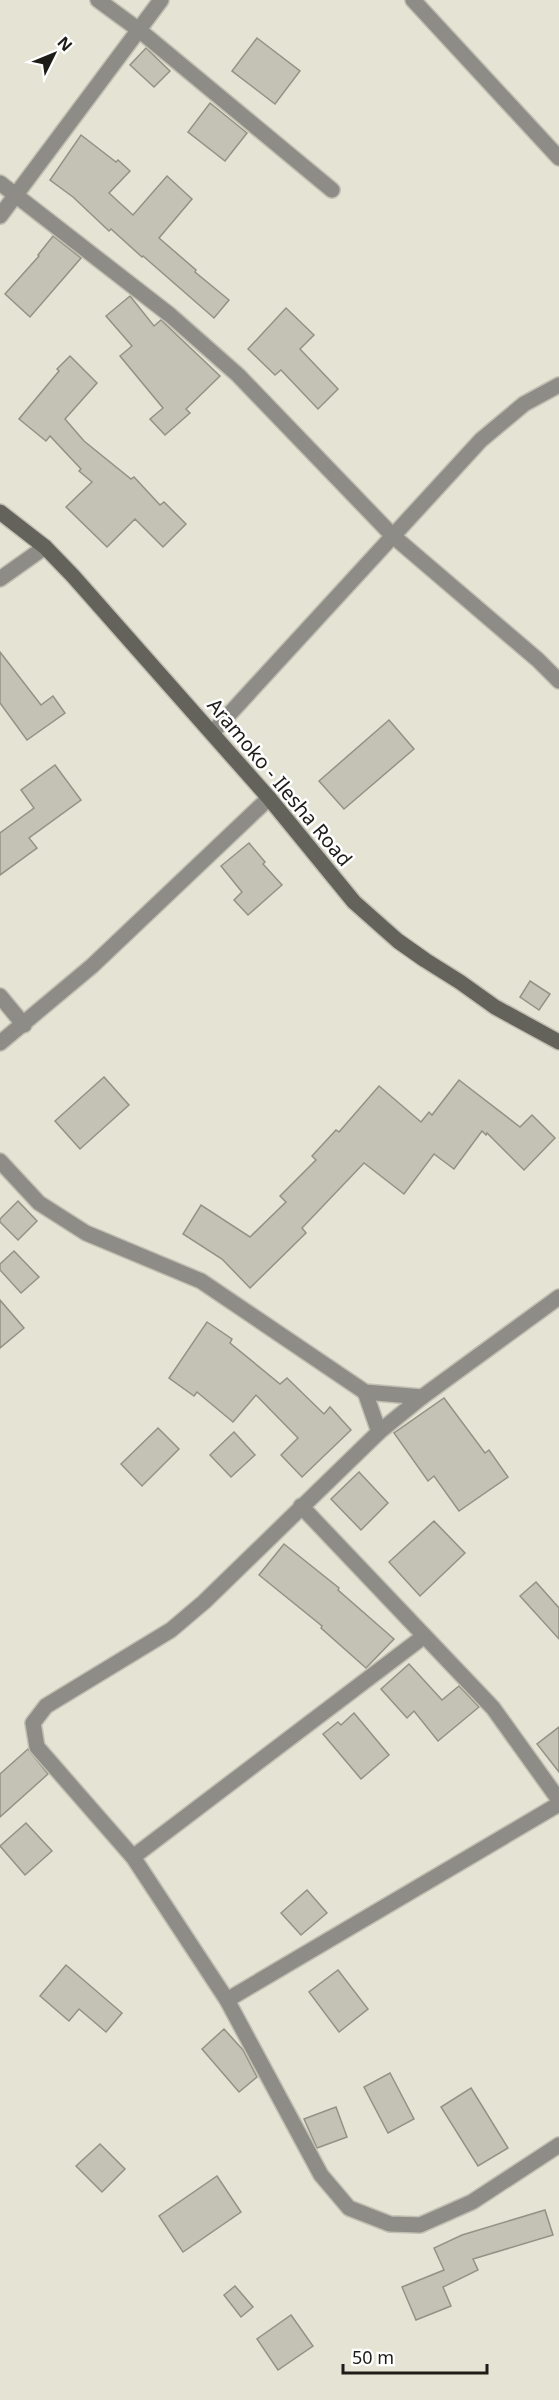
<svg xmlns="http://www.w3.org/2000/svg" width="559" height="2400" font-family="'Noto Sans',sans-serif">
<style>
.building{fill:#c4c2b4;stroke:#939284;stroke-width:1.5}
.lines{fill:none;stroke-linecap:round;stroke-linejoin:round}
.minor-casing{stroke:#c0bfb2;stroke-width:18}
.tertiary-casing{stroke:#c0bfb2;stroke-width:18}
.secondary-casing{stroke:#c0bfb2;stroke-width:18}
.minor{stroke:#8d8c86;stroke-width:15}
.tertiary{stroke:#8d8c86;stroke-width:15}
.secondary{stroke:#64635b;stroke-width:15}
.labels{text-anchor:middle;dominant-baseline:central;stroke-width:5;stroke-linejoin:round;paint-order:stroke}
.street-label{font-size:20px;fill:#1d1c17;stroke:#fff}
</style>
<rect width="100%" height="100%" fill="#e4e3d4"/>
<g class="building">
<polygon points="257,38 300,71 275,104 232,71"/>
<polygon points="146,48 170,71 154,87 130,65"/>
<polygon points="210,103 247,133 225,161 188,132"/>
<polygon points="81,135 116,162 118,160 130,171 109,193 133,215 167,176 192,199 159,238 196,270 195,272 229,300 214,318 143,256 142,257 111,229 109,231 73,197 50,180"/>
<polygon points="53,236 81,258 30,317 5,294 39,256 38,255"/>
<polygon points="130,296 154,326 161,320 220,376 186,409 190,413 165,435 150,419 163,408 120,356 132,346 106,316"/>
<polygon points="286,308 314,335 300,349 338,389 318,409 281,370 275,375 248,349"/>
<polygon points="70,356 97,383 65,419 84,441 131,479 134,477 160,505 164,502 186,524 163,547 135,519 107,547 66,507 92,482 79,471 81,469 50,436 46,441 19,419 59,371 57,369"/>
<polygon points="0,652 41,705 53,696 65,713 27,740 0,703"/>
<polygon points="389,720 414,749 344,809 319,781"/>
<polygon points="55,765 81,800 29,838 37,848 0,875 0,833 34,808 21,790"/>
<polygon points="249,843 265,862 263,864 282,885 248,915 234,900 242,892 221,866"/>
<polygon points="530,981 550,994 539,1010 520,997"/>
<polygon points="104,1077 129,1105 80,1149 55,1121"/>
<polygon points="459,1080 520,1127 532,1115 555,1138 524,1170 487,1133 486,1135 482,1131 454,1169 434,1154 404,1194 364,1163 302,1228 306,1233 250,1288 222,1259 183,1234 201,1205 250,1237 286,1202 280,1196 316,1160 312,1156 336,1130 339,1132 379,1086 421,1122 429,1112 432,1115"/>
<polygon points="18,1201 37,1221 18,1240 0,1222 0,1219"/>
<polygon points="14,1251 39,1277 21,1293 0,1270 0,1264"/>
<polygon points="0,1300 24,1328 0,1348"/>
<polygon points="207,1322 232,1339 230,1343 280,1384 287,1378 324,1414 330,1407 351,1430 302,1477 281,1455 298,1438 256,1395 233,1422 197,1392 194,1396 169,1378"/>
<polygon points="444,1398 485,1453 489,1450 508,1477 459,1511 434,1476 428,1481 394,1433"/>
<polygon points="158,1428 179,1449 142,1486 121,1464"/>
<polygon points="234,1432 255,1455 231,1477 210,1455"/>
<polygon points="359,1472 388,1503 361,1530 331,1499"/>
<polygon points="434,1521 465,1553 420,1596 389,1562"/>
<polygon points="284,1544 339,1588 338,1590 394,1639 366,1668 321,1628 322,1626 259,1575"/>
<polygon points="536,1582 559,1608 559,1639 520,1596"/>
<polygon points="409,1664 442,1700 459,1686 479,1707 438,1741 414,1711 407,1718 381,1689"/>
<polygon points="354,1713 389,1755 361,1779 323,1734 338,1722 341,1725"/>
<polygon points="559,1727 559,1772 537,1744"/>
<polygon points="28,1749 48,1774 0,1817 0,1774"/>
<polygon points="26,1823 52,1851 25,1875 0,1846"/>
<polygon points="307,1890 327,1913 301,1935 281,1913"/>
<polygon points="66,1965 122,2013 106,2032 79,2009 69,2021 40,1996"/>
<polygon points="338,1970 368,2009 339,2032 309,1992"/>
<polygon points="224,2029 243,2050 257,2077 239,2092 202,2049"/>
<polygon points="390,2073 414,2119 388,2133 364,2087"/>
<polygon points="471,2088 508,2148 478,2166 441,2107"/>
<polygon points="336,2107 347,2137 317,2148 304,2119"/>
<polygon points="100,2144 125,2169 102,2192 76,2166"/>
<polygon points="217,2176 241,2212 183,2252 159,2216"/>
<polygon points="545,2210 553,2235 473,2259 478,2270 443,2287 451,2306 416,2320 402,2287 444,2270 434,2248 462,2235"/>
<polygon points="235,2286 253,2307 241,2317 224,2295"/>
<polygon points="291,2315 313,2346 278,2370 257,2339"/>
</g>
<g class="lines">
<defs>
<g id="minor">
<polyline points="98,0 139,30 332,190"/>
<polyline points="413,0 559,158"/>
<polyline points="0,183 170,315 238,375 393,536 538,660 559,681"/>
<polyline points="0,579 45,547"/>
<polyline points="212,733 481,440 524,404 559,385"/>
<polyline points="0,996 24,1025"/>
<polyline points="0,1043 92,966 269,798"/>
<polyline points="0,1161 39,1203 86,1233 201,1281 365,1392 422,1397"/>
<polyline points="559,1297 422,1397 379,1432 204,1602 171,1630 46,1706 33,1723 37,1747 133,1857 227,2000 321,2175 349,2208 390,2224 420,2225 472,2202 559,2145"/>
<polyline points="365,1392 379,1432"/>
<polyline points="301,1506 493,1708 559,1800"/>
<polyline points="133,1857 423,1637"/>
<polyline points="227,2000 559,1804"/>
</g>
<polyline id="tertiary" points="0,216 161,0"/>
<polyline id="secondary" points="0,512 45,547 73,576 269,798 354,902 398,941 425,960 460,982 495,1007 559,1042"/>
</defs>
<use href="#minor" class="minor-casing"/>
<use href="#tertiary" class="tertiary-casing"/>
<use href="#secondary" class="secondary-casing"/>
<use href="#minor" class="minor"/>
<use href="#tertiary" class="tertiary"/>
<use href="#secondary" class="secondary"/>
</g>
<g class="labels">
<g class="street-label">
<text transform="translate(280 782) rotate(50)">Aramoko - Ilesha Road</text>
</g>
</g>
<g transform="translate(54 54) rotate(47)" stroke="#ffffff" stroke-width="4.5" paint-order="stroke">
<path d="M0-4.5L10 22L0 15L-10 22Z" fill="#1d1c17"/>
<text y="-9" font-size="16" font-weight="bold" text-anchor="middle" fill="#1d1c17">N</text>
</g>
<path d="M343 2364v9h144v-9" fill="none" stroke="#1d1c17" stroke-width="3"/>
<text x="352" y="2364" font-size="18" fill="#1d1c17" stroke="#ffffff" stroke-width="4.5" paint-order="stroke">50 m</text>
</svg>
